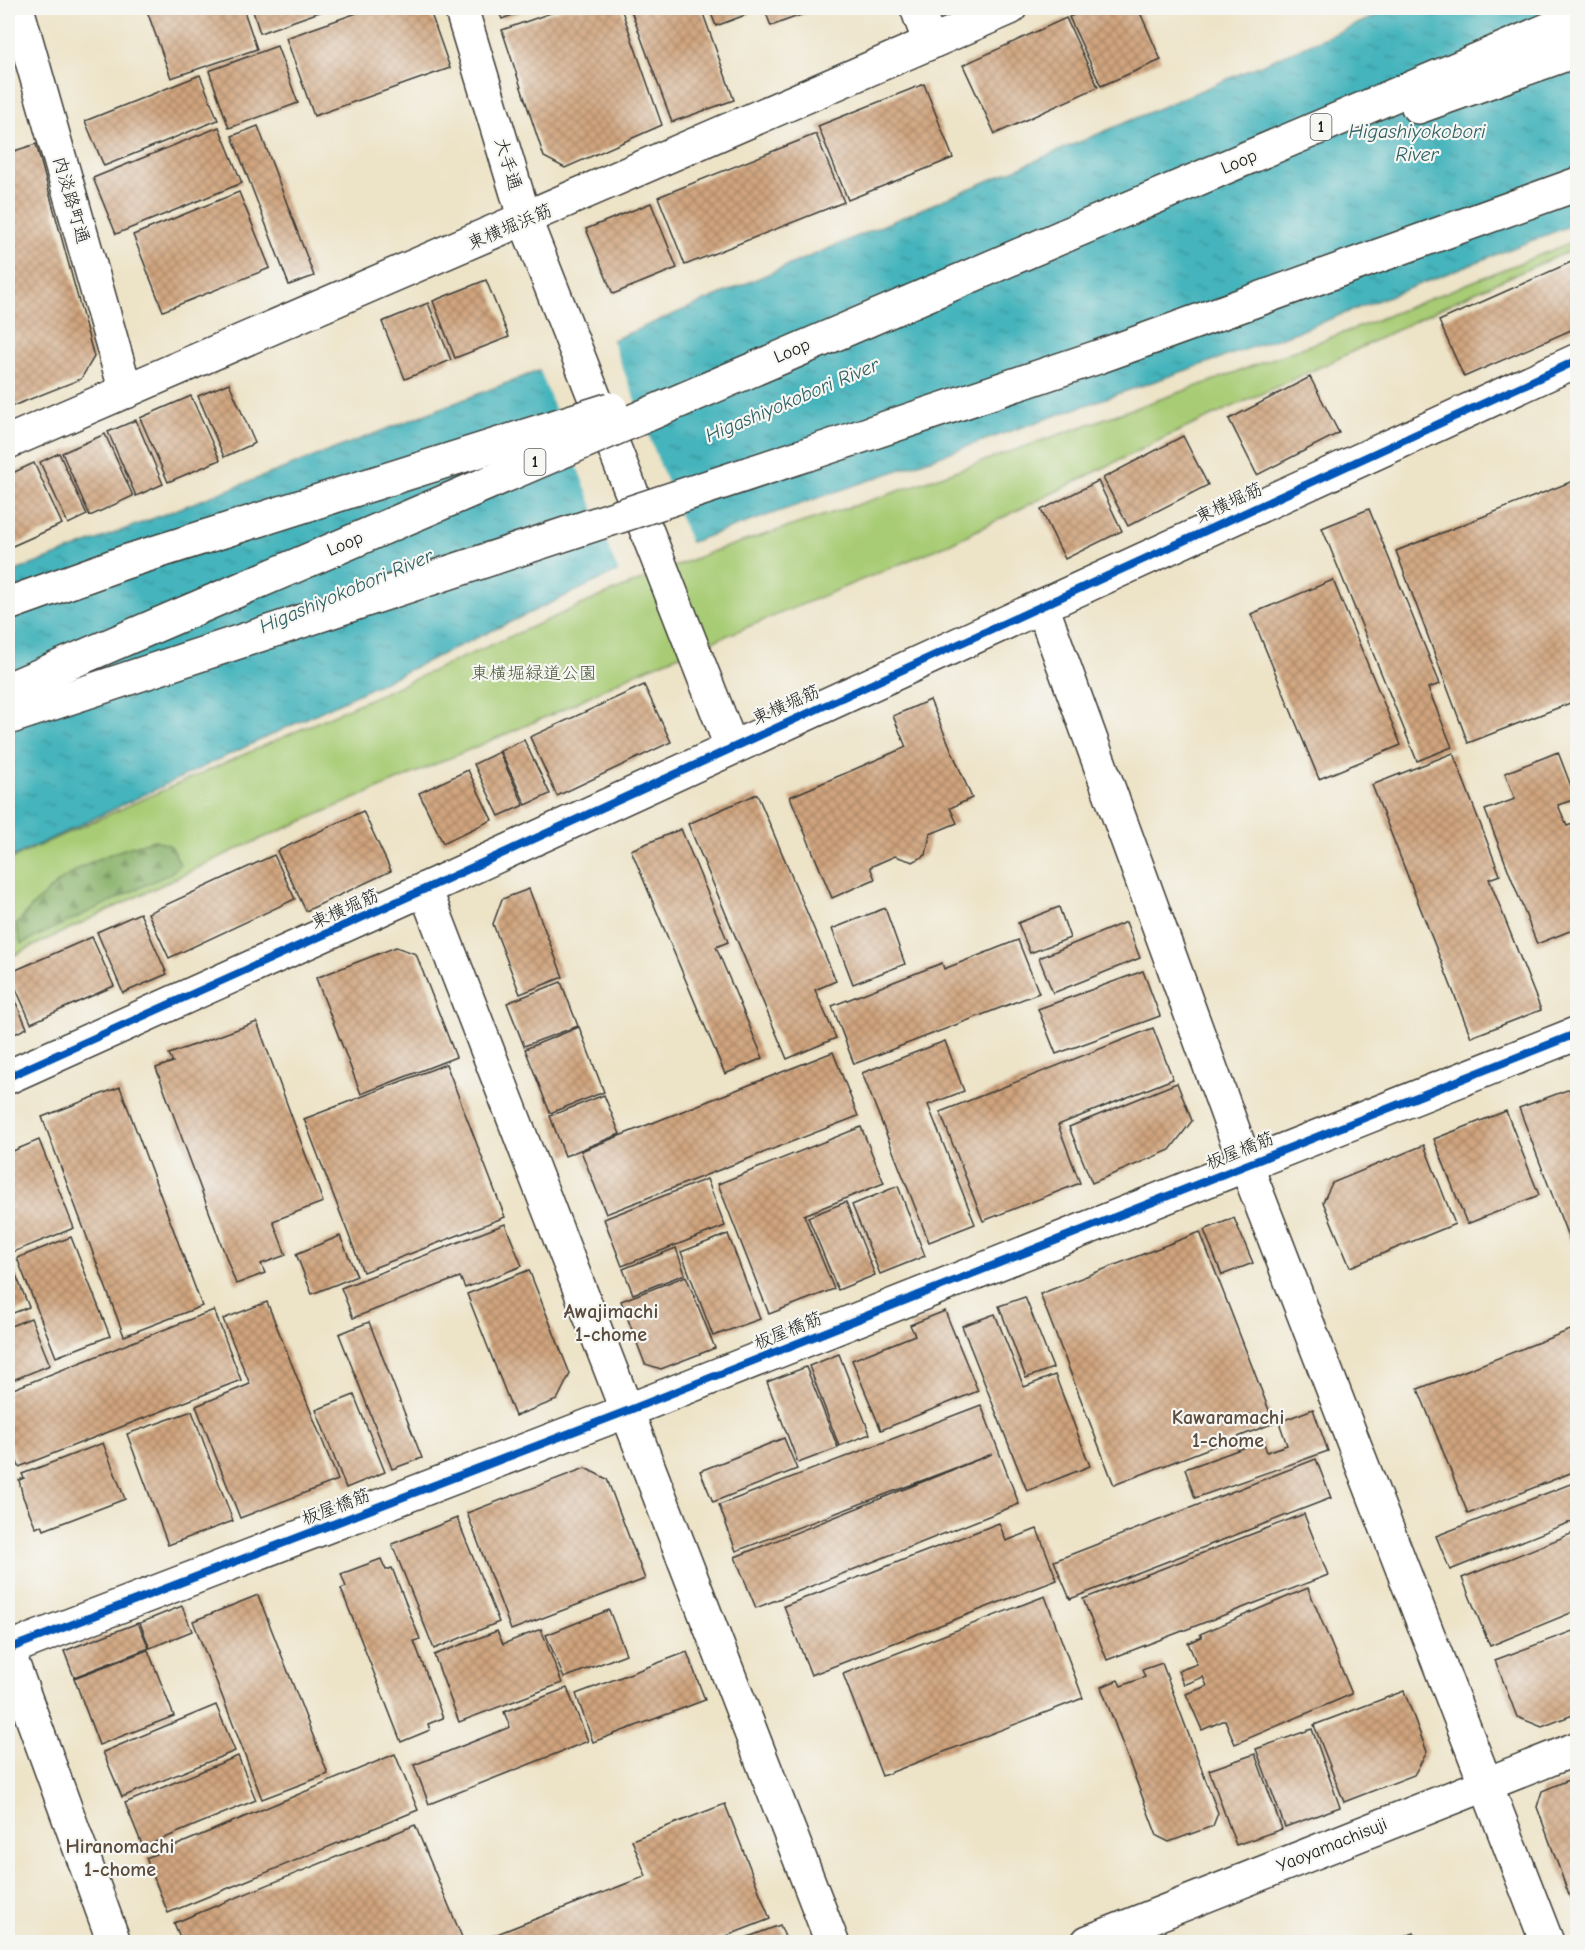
<svg xmlns="http://www.w3.org/2000/svg" width="1585" height="1950" font-family="'Comic Neue','Klee One',sans-serif">
<style>
.green{fill:#a8cc75;stroke:#627448;stroke-width:1.5}
.forest{fill:url(#forest-firs);stroke:#516641;stroke-width:1.5}
.water{fill:url(#water-ripples);stroke:#30686c;stroke-width:1.5}
.pier{fill:#ede3c7}
.building{fill:url(#building-cross-hatch)}
.lines{fill:none;stroke-linecap:round;stroke-linejoin:round}
.minor-casing{stroke:#3b3a36;stroke-width:36}
.highway-casing{stroke:#3b3a36;stroke-width:36}
.minor{stroke:#fff;stroke-width:33}
.highway{stroke:#fff;stroke-width:33}
.highway-bridge-casing{stroke:#3b3a36;stroke-width:36;stroke-linecap:butt}
.highway-bridge{stroke:#fff;stroke-width:33}
.cycleway-casing{stroke:#f6f6f2;stroke-width:11}
.cycleway{stroke:#0057b8;stroke-width:8}
.labels{text-anchor:middle;dominant-baseline:central;stroke-width:4.5;stroke-linejoin:round;paint-order:stroke}
.shield{fill:#f6f6f2;stroke:#5d5d5c;stroke-width:1.5}
.shield-label{font-size:16px;font-weight:bold;fill:#1c1c1c}
.street-label{font-size:18px;fill:#1c1c1c;stroke:#f6f6f2}
.park-label{font-size:18px;fill:#4d5a3b;stroke:#f6f6f2}
.water-label{font-size:20px;font-style:italic;fill:#2e6064;stroke:#f6f6f2}
.neighbourhood-label{font-size:20px;font-weight:bold;fill:#5b4c3e;stroke:#f6f6f2}
</style>
<defs>
<pattern id="forest-firs" width="22" height="20" patternUnits="userSpaceOnUse" patternTransform="scale(1.5)"><rect width="22" height="20" fill="#86b066"/><path d="M5 1l3.5 6h-7zM16 11l3.5 6h-7z" fill="#6d8e53"/></pattern>
<pattern id="water-ripples" width="26" height="14" patternUnits="userSpaceOnUse" patternTransform="scale(1.5)"><rect width="26" height="14" fill="#44b4bc"/><path d="M2 4q2-2 4 0t4 0M15 11q2-2 4 0t4 0" fill="none" stroke="#389298"/></pattern>
<pattern id="building-cross-hatch" width="8" height="8" patternUnits="userSpaceOnUse" patternTransform="scale(1.5)"><rect width="8" height="8" fill="#d0a47e"/><path d="M0 0l8 8M0 8l8-8" fill="none" stroke="#a88566"/></pattern>
</defs>
<rect width="100%" height="100%" fill="#f6f6f2"/>
<filter id="ink" filterUnits="userSpaceOnUse"><feTurbulence type="fractalNoise" baseFrequency=".0167" numOctaves="2"/><feDisplacementMap in="SourceGraphic" scale="12" xChannelSelector="R" yChannelSelector="G"/><feConvolveMatrix kernelMatrix="1 2 1 2 8 2 1 2 1" color-interpolation-filters="sRGB"/></filter>
<filter id="wash" filterUnits="userSpaceOnUse"><feTurbulence type="fractalNoise" baseFrequency=".008" numOctaves="4" result="noise"/><feDisplacementMap in="SourceGraphic" scale="24" xChannelSelector="R" yChannelSelector="G"/><feGaussianBlur stdDeviation="1.35" result="paint"/><feColorMatrix in="noise" values="0 0 0 0 0 0 0 0 0 0 0 0 0 0 0 0 0 1.4 0 .05"/><feComposite in="paint" operator="in"/></filter>
<g filter="url(#wash)">
<rect width="100%" height="100%" fill="#ede3c7"/>
<polygon class="green" points="1577,240 1577,248 1468,295 1331,362 1166,437 951,543 636,673 555,713 235,850 8,958 8,861 49,841 597,598 711,552 884,496 1209,382 1359,327"/>
<path class="forest" d="M155 840 171 846 180 864 171 873 21 944 16 925C57 874 93 856 155 840Z"/>
<polygon class="water" points="1395,8 1577,8 1577,223 1299,331 648,557 8,859 8,574 554,365"/>
<polygon class="pier" points="611,338 691,545 619,574 539,368"/>
<g id="blocks">
<g class="building">
<polygon points="146,8 243,8 257,49 171,78"/>
<polygon points="252,8 331,8 260,33"/>
<polygon points="371,8 429,8 450,68 314,116 286,38"/>
<polygon points="497,8 531,8 502,19"/>
<polygon points="565,8 621,8 662,125 565,168 544,157 502,30"/>
<polygon points="630,8 701,8 734,100 672,122"/>
<polygon points="709,8 764,8 716,26"/>
<polygon points="764,8 820,8 771,26"/>
<polygon points="1089,8 1138,8 1161,60 1101,86 1069,17"/>
<polygon points="1066,18 1098,87 995,134 963,65"/>
<polygon points="277,46 298,103 229,128 209,71"/>
<polygon points="200,75 218,120 104,166 85,121"/>
<polygon points="924,84 953,158 848,200 818,126"/>
<polygon points="258,126 314,276 289,285 232,136"/>
<polygon points="219,127 242,183 116,234 93,178"/>
<polygon points="816,134 844,202 685,265 658,197"/>
<polygon points="36,144 94,357 81,379 13,406 8,387 8,153"/>
<polygon points="239,192 270,268 163,311 133,235"/>
<polygon points="651,203 677,268 613,294 586,229"/>
<polygon points="1578,259 1578,327 1464,377 1439,321"/>
<polygon points="486,280 509,337 455,358 433,301"/>
<polygon points="428,303 451,360 405,379 382,322"/>
<polygon points="1310,377 1339,433 1257,475 1229,419"/>
<polygon points="229,383 255,443 224,457 198,396"/>
<polygon points="191,396 220,460 168,482 140,418"/>
<polygon points="136,420 163,484 136,496 108,432"/>
<polygon points="105,434 133,496 90,516 62,453"/>
<polygon points="1183,436 1208,485 1128,526 1103,478"/>
<polygon points="59,453 87,515 68,524 40,462"/>
<polygon points="34,463 62,524 8,548 8,475"/>
<polygon points="1578,479 1578,700 1468,743 1396,551"/>
<polygon points="1098,481 1122,531 1065,559 1041,510"/>
<polygon points="1369,509 1440,684 1428,688 1452,747 1417,761 1322,528"/>
<polygon points="1333,580 1401,745 1319,779 1251,614"/>
<polygon points="644,685 671,742 557,796 530,737"/>
<polygon points="930,700 972,798 950,808 957,823 930,834 926,855 913,862 895,856 870,867 875,879 832,898 790,797 906,747 893,716"/>
<polygon points="524,740 550,794 526,805 500,751"/>
<polygon points="499,752 524,805 499,816 474,764"/>
<polygon points="1558,752 1576,799 1558,805 1567,826 1578,822 1578,935 1575,929 1537,944 1485,810 1515,799 1505,773"/>
<polygon points="1453,753 1500,875 1489,879 1541,1010 1471,1037 1372,785"/>
<polygon points="468,770 492,820 443,843 419,793"/>
<polygon points="757,794 836,981 815,990 836,1038 787,1059 688,824"/>
<polygon points="363,811 391,871 306,911 277,851"/>
<polygon points="681,829 728,942 716,947 763,1058 725,1074 631,850"/>
<polygon points="274,855 295,899 169,958 148,913"/>
<polygon points="529,889 563,977 520,994 493,924 502,899"/>
<polygon points="1059,907 1070,938 1030,953 1018,923"/>
<polygon points="885,908 905,964 853,984 832,929"/>
<polygon points="140,913 167,974 123,993 97,932"/>
<polygon points="1126,922 1140,958 1053,993 1039,958"/>
<polygon points="92,937 114,986 31,1023 9,973"/>
<polygon points="1018,940 1039,993 854,1064 832,1006 942,963 944,969"/>
<polygon points="396,947 416,954 456,1057 361,1094 316,978"/>
<polygon points="1143,971 1160,1016 1056,1054 1038,1009"/>
<polygon points="561,982 578,1026 524,1046 507,1003"/>
<polygon points="8,984 27,1028 8,1037"/>
<polygon points="257,1022 323,1202 273,1221 286,1255 261,1264 265,1273 236,1284 156,1068 173,1062 169,1054"/>
<polygon points="579,1027 604,1092 550,1113 525,1049"/>
<polygon points="1153,1028 1173,1079 1058,1125 1080,1183 983,1221 940,1112"/>
<polygon points="945,1041 964,1091 928,1105 975,1224 929,1242 862,1073"/>
<polygon points="833,1052 858,1116 606,1214 581,1151"/>
<polygon points="446,1064 505,1217 363,1272 304,1119"/>
<polygon points="1177,1083 1192,1121 1170,1150 1092,1183 1069,1127"/>
<polygon points="1578,1086 1578,1260 1577,1260 1519,1108"/>
<polygon points="120,1087 202,1306 124,1336 42,1117"/>
<polygon points="604,1095 620,1134 565,1156 550,1116"/>
<polygon points="1506,1111 1539,1195 1467,1224 1434,1139"/>
<polygon points="861,1127 884,1183 804,1215 834,1289 769,1314 718,1184"/>
<polygon points="39,1140 74,1228 8,1254 8,1153"/>
<polygon points="1424,1145 1455,1224 1350,1267 1323,1202 1332,1183"/>
<polygon points="707,1179 725,1226 622,1266 604,1219"/>
<polygon points="898,1186 925,1256 880,1274 852,1205"/>
<polygon points="846,1202 875,1275 838,1290 808,1217"/>
<polygon points="1234,1218 1253,1263 1222,1275 1204,1230"/>
<polygon points="505,1224 522,1266 465,1288 460,1277 353,1318 341,1288"/>
<polygon points="1200,1232 1274,1423 1114,1485 1040,1294"/>
<polygon points="728,1234 760,1319 713,1336 681,1252"/>
<polygon points="340,1236 357,1276 312,1294 296,1254"/>
<polygon points="71,1237 110,1336 56,1357 17,1258"/>
<polygon points="676,1248 685,1274 633,1294 623,1269"/>
<polygon points="10,1260 29,1307 8,1315 8,1261"/>
<polygon points="529,1270 570,1374 557,1400 515,1416 467,1294"/>
<polygon points="686,1276 715,1348 661,1369 645,1364 621,1301"/>
<polygon points="1025,1297 1053,1368 1026,1378 999,1306"/>
<polygon points="267,1302 338,1480 240,1518 196,1406 250,1384 223,1319"/>
<polygon points="214,1310 241,1380 19,1467 8,1438 8,1391"/>
<polygon points="945,1311 978,1391 881,1430 852,1360 915,1335 910,1325"/>
<polygon points="995,1314 1024,1387 1055,1375 1090,1466 1027,1491 962,1326"/>
<polygon points="31,1318 50,1365 8,1382 8,1327"/>
<polygon points="369,1322 422,1458 392,1469 339,1334"/>
<polygon points="1578,1327 1578,1470 1468,1514 1418,1389"/>
<polygon points="839,1354 870,1434 839,1446 809,1366"/>
<polygon points="806,1367 838,1448 798,1463 767,1382"/>
<polygon points="354,1395 385,1472 346,1488 316,1410"/>
<polygon points="981,1405 1019,1504 756,1608 735,1557 992,1454 736,1551 719,1505"/>
<polygon points="1313,1409 1328,1451 1195,1498 1185,1469 1263,1441 1267,1452 1287,1445 1279,1422"/>
<polygon points="192,1411 233,1521 168,1545 127,1434"/>
<polygon points="784,1438 797,1469 713,1502 700,1471"/>
<polygon points="103,1443 125,1499 44,1530 42,1525 36,1528 23,1497 19,1480 24,1478 22,1474"/>
<polygon points="1316,1459 1331,1498 1070,1599 1054,1561"/>
<polygon points="585,1468 607,1479 645,1579 511,1630 467,1513"/>
<polygon points="1578,1481 1578,1519 1450,1570 1436,1536"/>
<polygon points="1304,1514 1328,1575 1107,1660 1083,1599"/>
<polygon points="457,1518 499,1622 434,1649 392,1544"/>
<polygon points="999,1523 1006,1541 1037,1529 1057,1580 811,1675 784,1606"/>
<polygon points="1578,1531 1578,1610 1490,1646 1462,1578"/>
<polygon points="381,1559 386,1570 392,1568 420,1639 414,1641 443,1718 428,1724 430,1730 401,1742 341,1589 346,1587 341,1574"/>
<polygon points="1308,1588 1352,1694 1235,1744 1225,1720 1202,1730 1186,1694 1207,1686 1203,1677 1184,1685 1178,1671 1197,1664 1188,1643 1202,1637 1200,1634"/>
<polygon points="258,1595 328,1774 262,1799 193,1621"/>
<polygon points="1045,1596 1083,1698 882,1776 843,1674"/>
<polygon points="182,1606 192,1631 150,1648 140,1623"/>
<polygon points="609,1610 626,1654 564,1678 546,1635"/>
<polygon points="138,1623 149,1648 74,1677 64,1651"/>
<polygon points="541,1629 562,1683 459,1722 434,1655 497,1631 503,1644"/>
<polygon points="1578,1629 1578,1713 1542,1727 1517,1717 1495,1660"/>
<polygon points="148,1650 174,1716 99,1745 74,1678"/>
<polygon points="687,1652 705,1700 593,1742 576,1694"/>
<polygon points="1162,1663 1218,1813 1213,1826 1169,1842 1157,1836 1101,1687 1118,1680 1121,1686 1145,1677 1142,1670"/>
<polygon points="567,1688 588,1741 429,1804 414,1765 510,1727 504,1712"/>
<polygon points="1404,1691 1427,1752 1414,1775 1344,1802 1314,1725"/>
<polygon points="216,1705 235,1751 122,1797 103,1752"/>
<polygon points="1312,1729 1340,1807 1285,1827 1256,1749"/>
<polygon points="395,1754 418,1810 168,1913 146,1858"/>
<polygon points="1255,1754 1282,1829 1236,1845 1209,1770"/>
<polygon points="238,1756 256,1800 143,1847 125,1803"/>
<polygon points="1571,1779 1578,1796 1578,1895 1570,1898 1537,1807 1542,1791"/>
<polygon points="725,1804 770,1919 711,1942 486,1942 484,1939 646,1876 632,1840"/>
<polygon points="415,1825 464,1942 182,1942 174,1923"/>
<polygon points="780,1925 787,1942 735,1942"/>
<polygon points="1414,1933 1418,1942 1390,1942"/>
</g>
</g>
</g>
<g filter="url(#ink)">
<use href="#blocks" fill-opacity="0" stroke="#3b3a36" stroke-width="1.5"/>
<g class="lines">
<defs>
<g id="minor">
<polyline points="17,8 126,392"/>
<polyline points="461,8 525,220 731,746"/>
<polyline points="917,8 930,43"/>
<polyline points="8,442 1010,8"/>
<polyline points="1042,606 1246,1165 1547,1942"/>
<polyline points="425,889 832,1942"/>
<polyline points="8,1077 425,889 1578,360"/>
<polyline points="8,1649 627,1411 1578,1033"/>
<polyline points="8,1651 114,1942"/>
<polyline points="1088,1942 1578,1748"/>
</g>
<g id="highway">
<polyline points="1418,107 1578,50"/>
<polyline points="1064,236 1578,17"/>
<polyline points="808,454 1098,357 1578,184"/>
</g>
</defs>
<use href="#minor" class="minor-casing"/>
<use href="#highway" class="highway-casing"/>
<use href="#minor" class="minor"/>
<use href="#highway" class="highway"/>
<defs>
<g id="highway-bridge">
<polyline points="8,604 125,562 611,409"/>
<polyline points="8,689 1064,236"/>
<polyline points="8,718 808,454"/>
</g>
</defs>
<use href="#highway-bridge" class="highway-bridge-casing"/>
<use href="#highway-bridge" class="highway-bridge"/>
<defs>
<g id="cycleway">
<polyline points="8,1077 425,889 1578,360"/>
<polyline points="8,1649 627,1411 1578,1033"/>
</g>
</defs>
<use href="#cycleway" class="cycleway-casing"/>
<use href="#cycleway" class="cycleway"/>
</g>
</g>
<g class="labels">
<g class="shield">
<rect x="1310.5" y="114" width="21" height="26" rx="4.5"/>
<rect x="524.5" y="449" width="21" height="26" rx="4.5"/>
</g>
<g class="shield-label">
<text x="1321" y="127">1</text>
<text x="535" y="462">1</text>
</g>
<g class="street-label">
<text transform="translate(1239 162) rotate(-23)">Loop</text>
<text transform="translate(508 164) rotate(73)">大手通</text>
<text transform="translate(71 200) rotate(74)">内淡路町通</text>
<text transform="translate(510 227) rotate(-23)">東横堀浜筋</text>
<text transform="translate(792 351) rotate(-23)">Loop</text>
<text transform="translate(1229 503) rotate(-25)">東横堀筋</text>
<text transform="translate(345 544) rotate(-23)">Loop</text>
<text transform="translate(786 705) rotate(-24)">東横堀筋</text>
<text transform="translate(345 909) rotate(-24)">東横堀筋</text>
<text transform="translate(1240 1151) rotate(-22)">板屋橋筋</text>
<text transform="translate(788 1331) rotate(-22)">板屋橋筋</text>
<text transform="translate(336 1507) rotate(-21)">板屋橋筋</text>
<text transform="translate(1332 1845) rotate(-22)">Yaoyamachisuji</text>
</g>
<g class="park-label">
<text x="534" y="673">東横堀緑道公園</text>
</g>
<g class="water-label">
<text x="1417" y="131">Higashiyokobori<tspan x="1417" dy="23">River</tspan></text>
<text transform="translate(792 400) rotate(-23)">Higashiyokobori River</text>
<text transform="translate(346 591) rotate(-23)">Higashiyokobori River</text>
</g>
<g class="neighbourhood-label">
<text x="611" y="1311">Awajimachi<tspan x="611" dy="23">1-chome</tspan></text>
<text x="1228" y="1417">Kawaramachi<tspan x="1228" dy="23">1-chome</tspan></text>
<text x="120" y="1846">Hiranomachi<tspan x="120" dy="23">1-chome</tspan></text>
</g>
</g>
<rect width="1585" height="1950" fill="none" stroke="#f6f6f2" stroke-width="30"/>
</svg>
